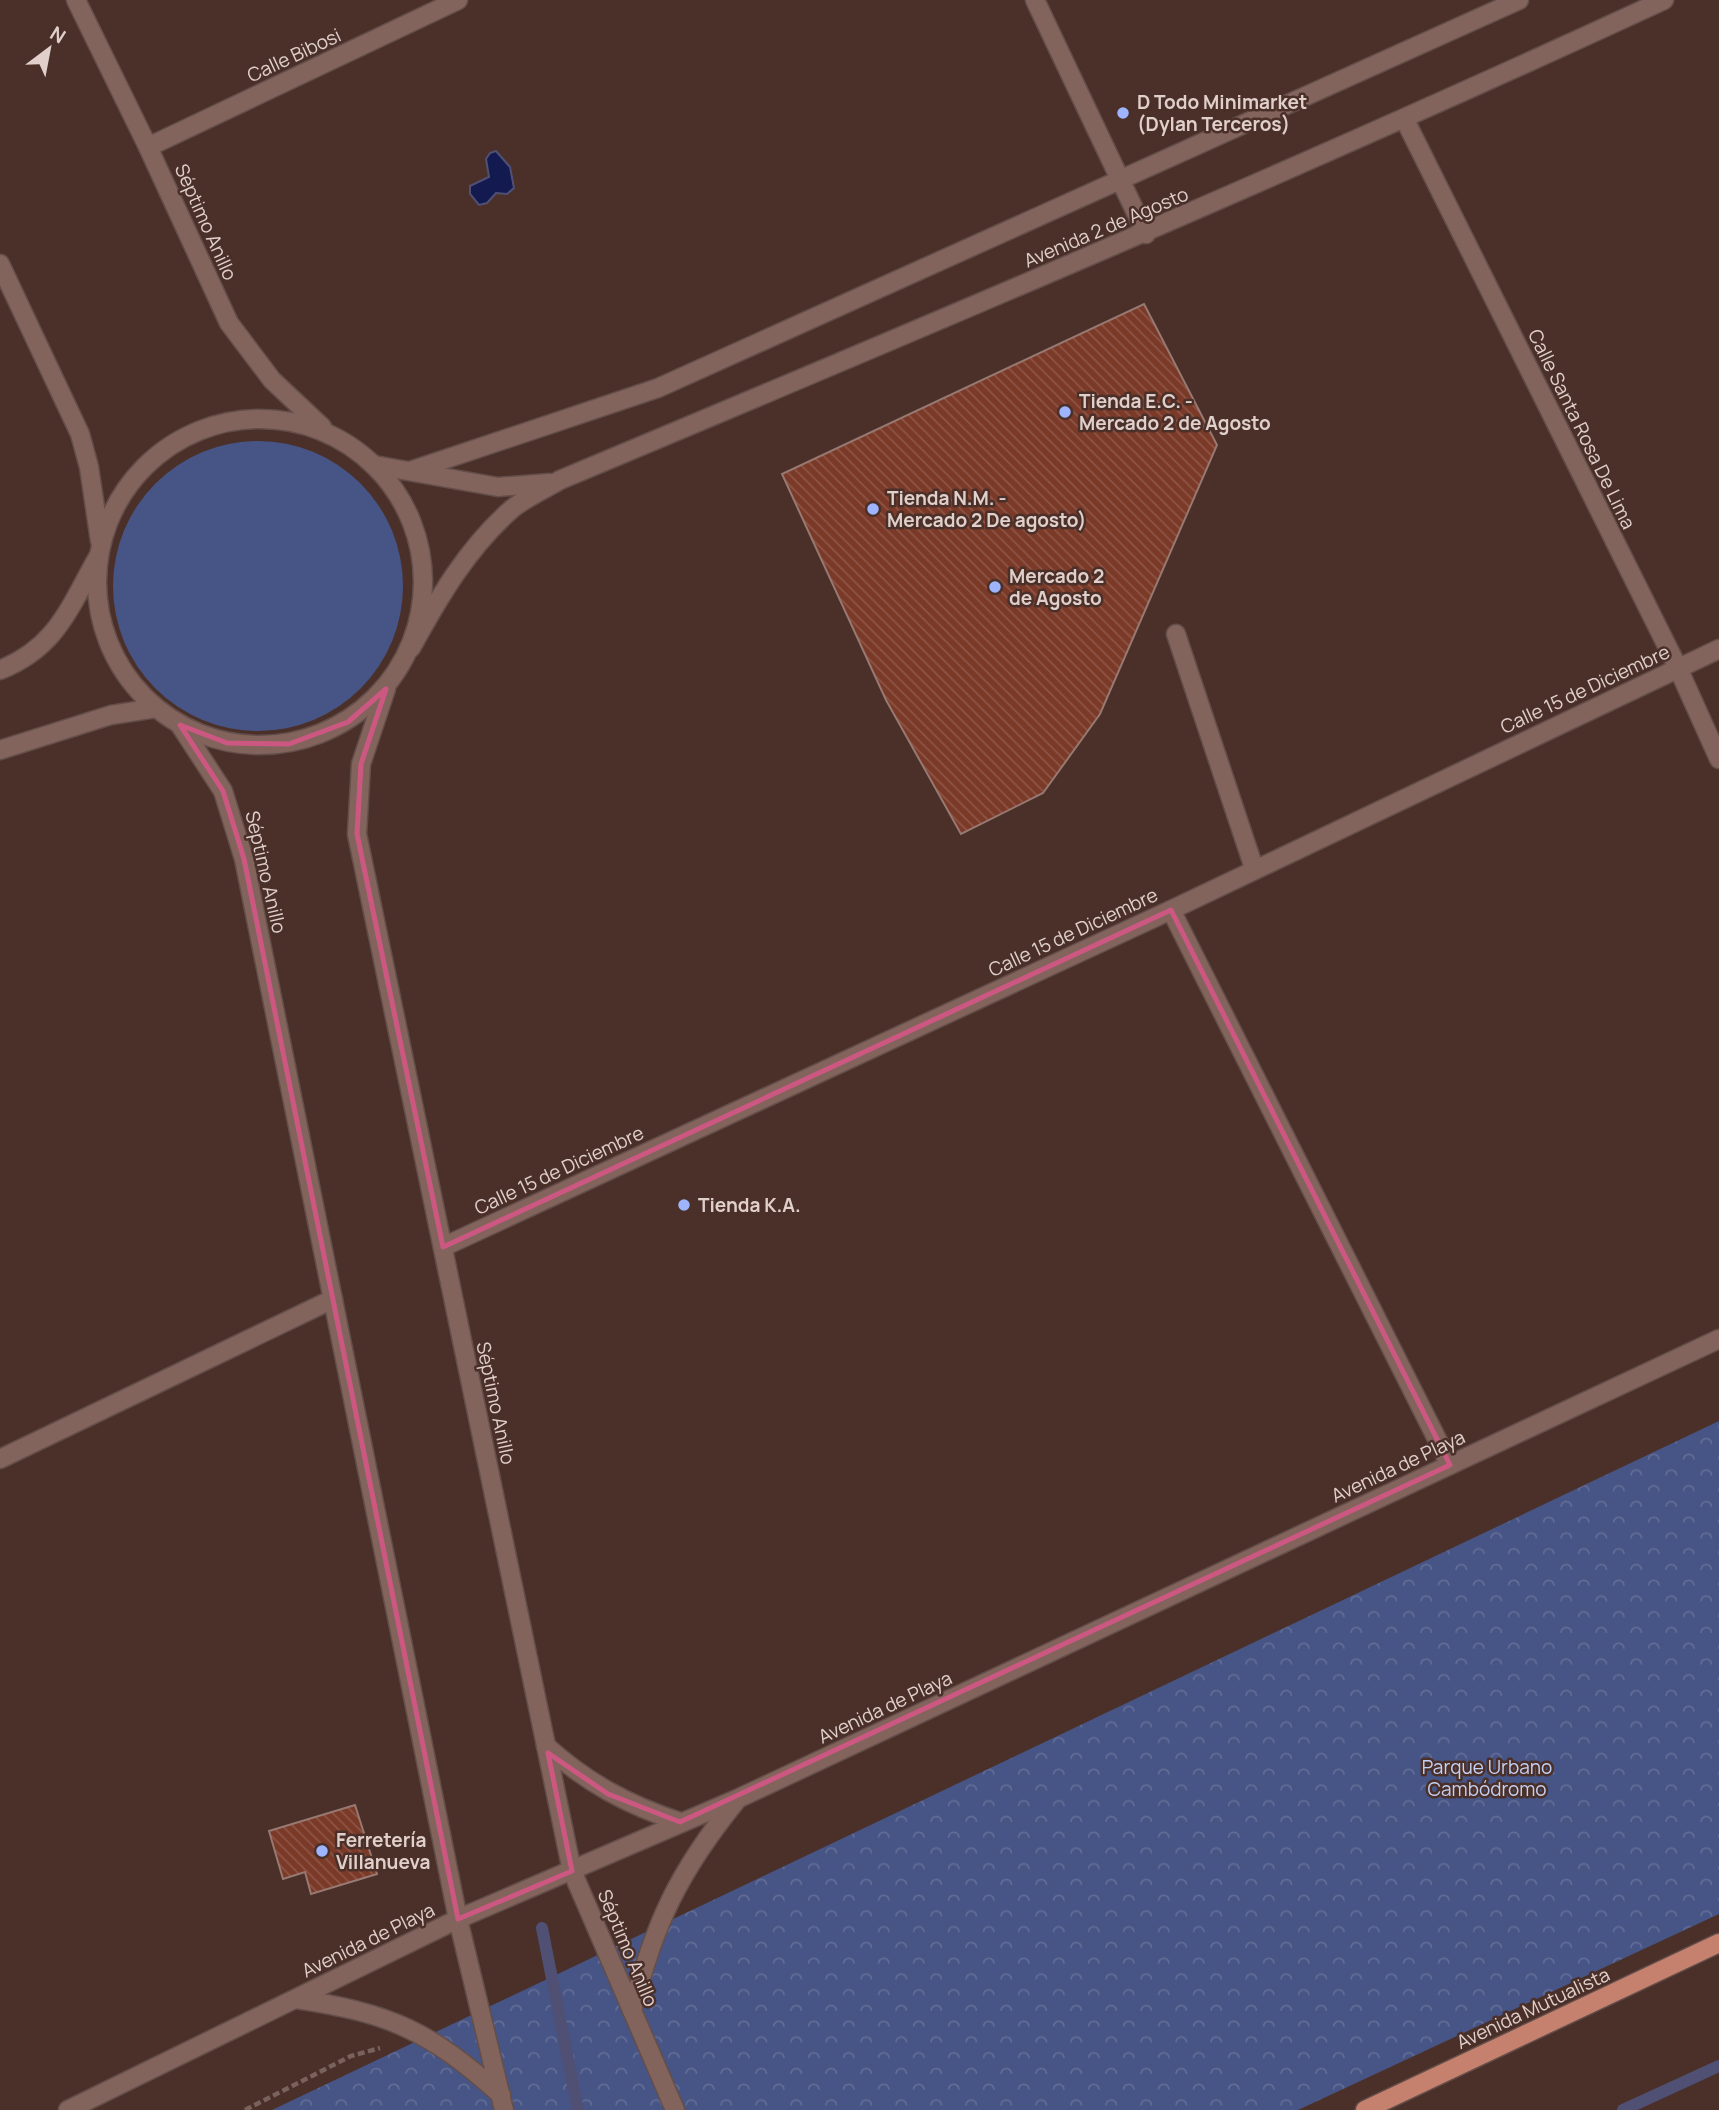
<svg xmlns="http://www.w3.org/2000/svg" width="1719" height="2110" font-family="Manrope,sans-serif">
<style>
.grass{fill:#475586}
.park{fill:url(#park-crowns)}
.water{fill:#121a50;stroke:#505075;stroke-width:2}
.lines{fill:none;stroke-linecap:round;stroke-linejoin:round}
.stream{stroke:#505075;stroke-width:12}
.building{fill:url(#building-back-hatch);stroke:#977971;stroke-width:2}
.service-casing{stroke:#644e49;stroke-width:21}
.minor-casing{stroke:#644e49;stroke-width:21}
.tertiary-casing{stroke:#644e49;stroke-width:21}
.secondary-casing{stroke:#644e49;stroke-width:21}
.primary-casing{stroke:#644e49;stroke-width:21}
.path{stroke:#79625c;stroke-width:4.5;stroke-dasharray:7 3.5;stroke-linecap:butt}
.service{stroke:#82645d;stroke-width:18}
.minor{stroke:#82645d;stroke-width:18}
.tertiary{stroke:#82645d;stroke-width:18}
.secondary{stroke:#82645d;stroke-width:18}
.primary{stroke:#c6806e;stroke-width:18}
.marked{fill:none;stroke:#cc5882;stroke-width:5;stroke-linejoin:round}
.poi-dot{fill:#9eb4fd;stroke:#4a3029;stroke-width:2.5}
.labels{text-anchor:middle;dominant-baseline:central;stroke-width:5;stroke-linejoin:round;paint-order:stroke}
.street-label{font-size:19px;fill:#e0cfcb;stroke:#4a3029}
.poi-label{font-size:19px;font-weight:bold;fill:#e0cfcb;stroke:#4a3029;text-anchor:start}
.park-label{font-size:19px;fill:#c5d0f4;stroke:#4a3029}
</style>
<defs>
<pattern id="park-crowns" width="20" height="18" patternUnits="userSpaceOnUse" patternTransform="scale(1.75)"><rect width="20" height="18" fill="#475586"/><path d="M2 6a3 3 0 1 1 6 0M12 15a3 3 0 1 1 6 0" fill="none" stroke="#616c96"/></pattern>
<pattern id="building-back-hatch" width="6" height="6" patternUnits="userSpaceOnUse" patternTransform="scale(1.75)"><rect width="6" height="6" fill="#7b3928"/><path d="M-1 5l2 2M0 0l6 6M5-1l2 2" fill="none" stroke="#8d5546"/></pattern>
</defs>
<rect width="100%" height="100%" fill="#4a3029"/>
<circle class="grass" cx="258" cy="586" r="145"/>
<polygon class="park" points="1719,1421 1719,1914 1298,2110 272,2110"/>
<polygon class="water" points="496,151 510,167 514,188 507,194 496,193 487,203 479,205 470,194 470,186 489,177 486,159 490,153"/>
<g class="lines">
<g class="stream">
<polyline points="542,1928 578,2110"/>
<polyline points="1623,2110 1719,2066"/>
</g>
</g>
<g class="building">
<polygon points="1144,304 1217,445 1100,714 1043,793 961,834 886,700 782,474"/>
<polygon points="355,1805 377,1874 311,1894 305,1872 283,1879 269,1831"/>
</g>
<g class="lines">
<defs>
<g id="service">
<polyline points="410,471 658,388 1519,0"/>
<polyline points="1176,634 1254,868"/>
</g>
<g id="minor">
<polyline points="1035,0 1146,234"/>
<polyline points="1405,120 1678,668 1719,759"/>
<polyline points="148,147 458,0"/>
<polyline points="1171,910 1450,1465"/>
<polyline points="443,1247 1171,910 1719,649"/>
<polyline points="0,1459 333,1299"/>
</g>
<g id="tertiary">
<polyline points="374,465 498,487 550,483"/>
<path d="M411 648C439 597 468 547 513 508 527 497 545 489 560 480 930 325 1299 169 1664 0"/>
<path d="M0 670C57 647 69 608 98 557"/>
<polyline points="0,750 111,715 156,708"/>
</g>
<g id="secondary">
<polyline points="76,0 148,147 229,323 272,380 322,427"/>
<polyline points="0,264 80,434 89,467 100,541"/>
<circle cx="260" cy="582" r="163"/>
<polyline points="386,689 361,764 357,834 572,1871 675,2110"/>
<polyline points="180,725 223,791 244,859 458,1919 504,2110"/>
<path d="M546 1746C587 1783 628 1805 680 1822"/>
<path d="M296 1999C390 2013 430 2031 501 2095"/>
<path d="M632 2011C654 1924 679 1871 736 1801"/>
<polyline points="68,2110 458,1919 737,1799 1719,1339"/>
</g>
<polyline id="primary" points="1365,2110 1719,1943"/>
</defs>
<use href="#service" class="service-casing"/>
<use href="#minor" class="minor-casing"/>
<use href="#tertiary" class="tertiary-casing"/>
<use href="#secondary" class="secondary-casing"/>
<use href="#primary" class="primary-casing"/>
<polyline class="path" points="245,2110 351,2056 380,2048"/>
<use href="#service" class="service"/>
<use href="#minor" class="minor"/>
<use href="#tertiary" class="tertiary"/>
<use href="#secondary" class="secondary"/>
<use href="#primary" class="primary"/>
</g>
<path class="marked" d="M386 689 361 764 357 834 443 1247 1171 910 1450 1465 680 1822 608 1794 548 1753 572 1871 458 1919 244 859 223 791 180 725 227 743 289 744 348 722Z"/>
<g class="poi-dot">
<circle cx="1123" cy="113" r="7"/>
<circle cx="1065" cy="412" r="7"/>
<circle cx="873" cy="509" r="7"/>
<circle cx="995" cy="587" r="7"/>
<circle cx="684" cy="1205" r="7"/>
<circle cx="322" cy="1851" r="7"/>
</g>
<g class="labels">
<g class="street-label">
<text transform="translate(294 55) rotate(-25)">Calle Bibosi</text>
<text transform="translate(206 222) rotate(66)">Séptimo Anillo</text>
<text transform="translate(1106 227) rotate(-23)">Avenida 2 de Agosto</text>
<text transform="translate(1582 429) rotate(64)">Calle Santa Rosa De Lima</text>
<text transform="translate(1585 689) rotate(-25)">Calle 15 de Diciembre</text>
<text transform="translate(266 872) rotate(77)">Séptimo Anillo</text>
<text transform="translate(1073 932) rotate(-25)">Calle 15 de Diciembre</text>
<text transform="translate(559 1170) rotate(-25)">Calle 15 de Diciembre</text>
<text transform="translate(496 1403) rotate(78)">Séptimo Anillo</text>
<text transform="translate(1398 1466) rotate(-25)">Avenida de Playa</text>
<text transform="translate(885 1707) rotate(-25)">Avenida de Playa</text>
<text transform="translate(368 1940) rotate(-26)">Avenida de Playa</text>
<text transform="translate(628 1948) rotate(67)">Séptimo Anillo</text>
<text transform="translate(1533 2008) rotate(-25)">Avenida Mutualista</text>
</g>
<g class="poi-label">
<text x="1137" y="102">D Todo Minimarket<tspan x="1137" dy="22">(Dylan Terceros)</tspan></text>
<text x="1079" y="401">Tienda E.C. -<tspan x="1079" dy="22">Mercado 2 de Agosto</tspan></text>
<text x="887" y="498">Tienda N.M. -<tspan x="887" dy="22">Mercado 2 De agosto)</tspan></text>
<text x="1009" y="576">Mercado 2<tspan x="1009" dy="22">de Agosto</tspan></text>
<text x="698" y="1205">Tienda K.A.</text>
<text x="336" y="1840">Ferretería<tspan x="336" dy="22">Villanueva</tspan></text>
</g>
<g class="park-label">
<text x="1487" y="1767">Parque Urbano<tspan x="1487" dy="22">Cambódromo</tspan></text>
</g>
</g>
<g transform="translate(49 49) rotate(32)" stroke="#4a3029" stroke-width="5" paint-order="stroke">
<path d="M0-5L12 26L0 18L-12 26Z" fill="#e0cfcb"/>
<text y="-10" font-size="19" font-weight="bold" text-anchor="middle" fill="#e0cfcb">N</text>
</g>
</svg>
